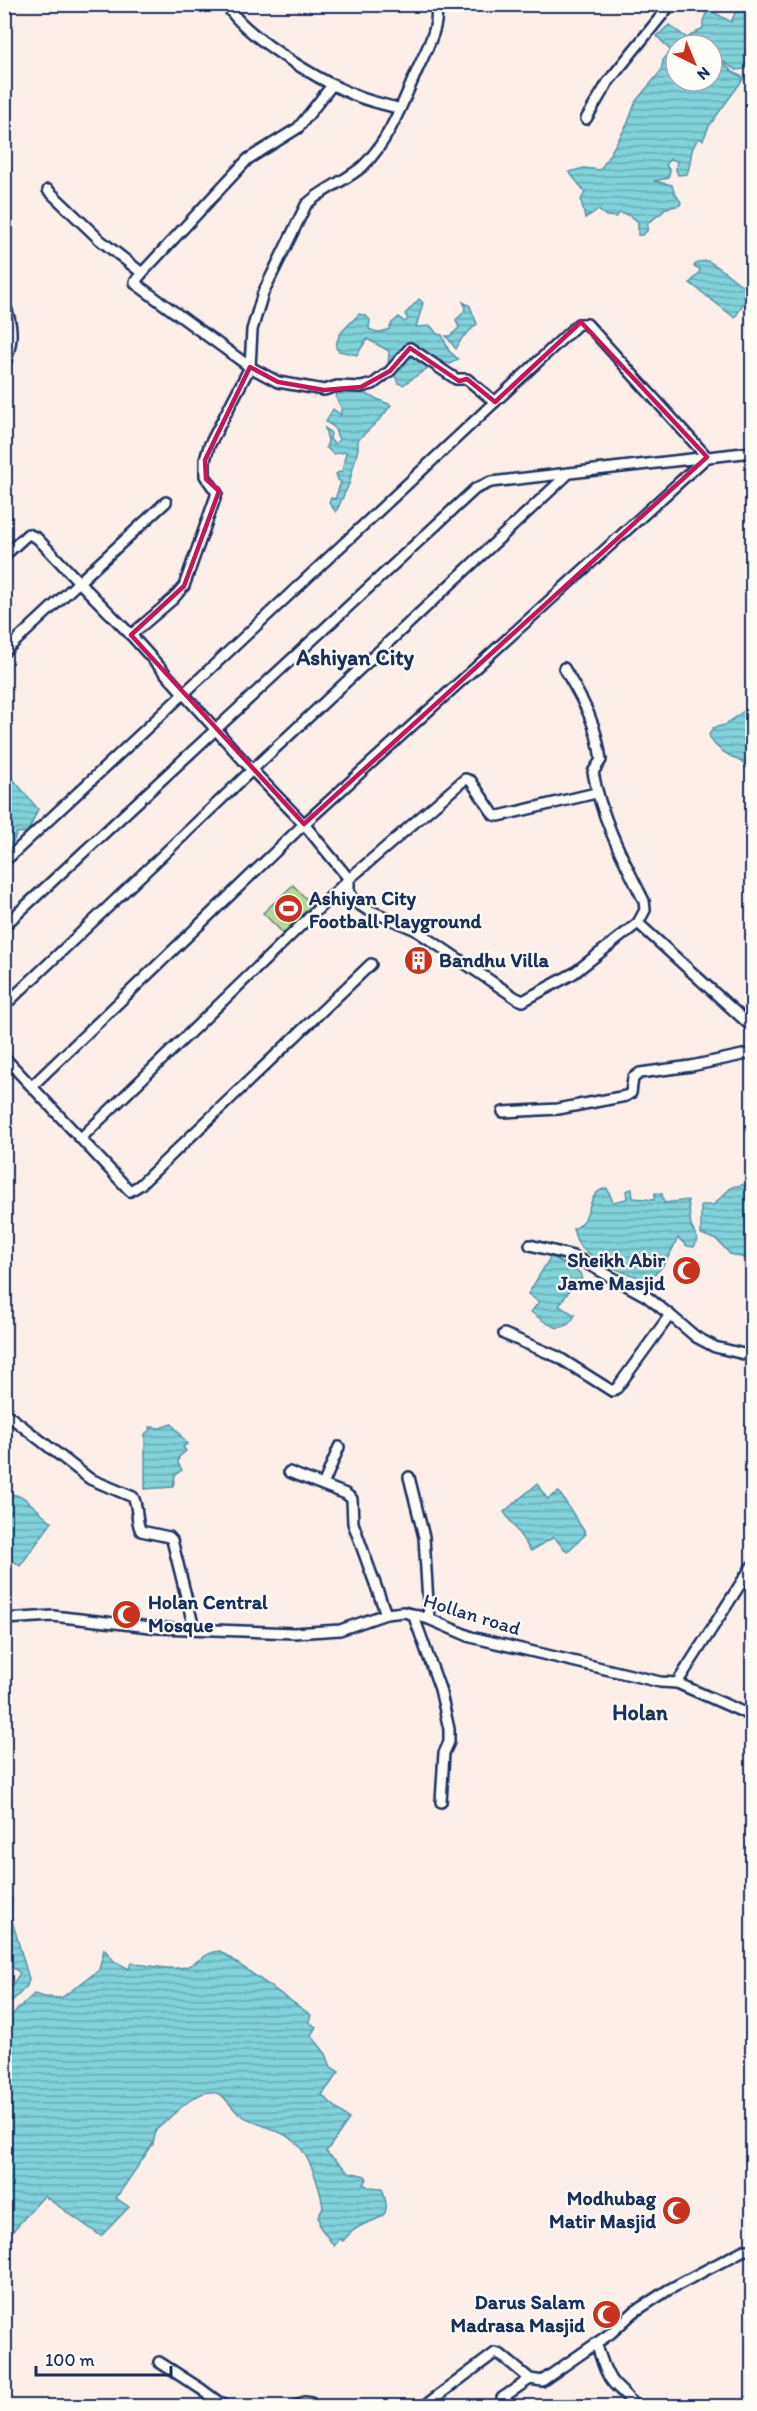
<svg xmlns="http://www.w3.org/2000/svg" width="757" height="2411" font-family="Itim,sans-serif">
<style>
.green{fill:#b3db98;stroke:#67857b;stroke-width:1.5}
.water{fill:url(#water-rules);stroke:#5891a8;stroke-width:1.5;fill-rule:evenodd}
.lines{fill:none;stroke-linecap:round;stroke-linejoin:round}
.street-casing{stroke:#1b2f5e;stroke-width:14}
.street{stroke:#fdfcf7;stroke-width:9}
.marked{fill:none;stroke:#c2185b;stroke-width:4.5;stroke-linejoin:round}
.labels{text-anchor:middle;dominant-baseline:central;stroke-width:4.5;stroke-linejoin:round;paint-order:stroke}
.poi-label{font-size:20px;font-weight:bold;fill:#1b2f5e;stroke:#fdfcf7;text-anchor:start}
.street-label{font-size:20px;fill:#1b2f5e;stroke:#fdfcf7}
.quarter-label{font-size:22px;font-weight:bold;fill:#1b2f5e;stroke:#fdfcf7}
</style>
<defs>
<pattern id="water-rules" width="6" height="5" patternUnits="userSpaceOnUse" patternTransform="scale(1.5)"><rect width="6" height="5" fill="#81d2d9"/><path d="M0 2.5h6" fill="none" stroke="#69abb3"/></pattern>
</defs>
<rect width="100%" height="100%" fill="#fcefe9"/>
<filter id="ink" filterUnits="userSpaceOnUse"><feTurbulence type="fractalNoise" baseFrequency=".0167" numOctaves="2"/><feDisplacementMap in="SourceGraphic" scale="12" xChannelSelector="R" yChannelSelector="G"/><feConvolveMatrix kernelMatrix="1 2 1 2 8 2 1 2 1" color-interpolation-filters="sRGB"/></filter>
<g filter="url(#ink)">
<polygon class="green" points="293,885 312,905 283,933 263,913"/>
<g class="water">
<path d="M739 4 752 5V68L736 70 716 57 733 72 744 78 709 126 703 140 699 138C688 150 693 160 687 174L678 175 676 170 677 161 670 159 666 165 670 171 668 178 654 181 672 185 674 192 681 202 680 205 663 209 664 211 648 223 647 231 642 235H638V222L631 216 620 213 616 217 606 216 598 210 585 218 581 200 585 192 569 172 584 168 600 170 604 164 627 125 636 101 661 71 663 60 671 51 657 36 669 25 687 38 703 28V21L708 9 731 22ZM676 45H712V81H676Z"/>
<polygon points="708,261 721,269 750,292 735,318 690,283 699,273 700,269 694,266 698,262"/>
<path d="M419 299 423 303 416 327 431 326 437 334 442 335 449 351 458 359 450 364 438 361 403 385 398 383 394 373 388 368 389 351 367 339 357 355 339 351 336 348C337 331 349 326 359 314L366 316 370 320 369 329C377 333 381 333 389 329L392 323 399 317 404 322 408 319 405 314Z"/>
<polygon points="463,302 470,306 477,324 462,338 456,349 446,336 450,336 459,328 456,320 464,312 465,306"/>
<polygon points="338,387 354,389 391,405 382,417 358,440 358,449 349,484 336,512 329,503 331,498 335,499 341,482 338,480 336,474 342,471 346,452 333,454 326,447 328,441 325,428 331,433 330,439 334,444 339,440 334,427 326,422 333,409 341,415 341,407 336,398"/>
<path d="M752 705V769C738 757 716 754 709 735L713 728 725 725Z"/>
<polygon points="8,773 38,809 28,832 17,833 14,840 5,851 5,776"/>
<polygon points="752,1183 752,1260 730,1254 717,1240 701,1234 701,1205 713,1205 732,1187"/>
<path d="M607 1188 613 1202 627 1199 626 1191 632 1189 633 1198 654 1200 655 1193 662 1194 664 1203 688 1200 691 1226 698 1240 694 1247 687 1246 678 1238C672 1250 664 1269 652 1276 637 1283 590 1258 580 1246 576 1242 575 1234 573 1229 594 1222 584 1192 607 1188Z"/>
<path d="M551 1256 580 1273 582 1280 578 1287 573 1285 559 1306 575 1315C563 1339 546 1323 531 1312L539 1302 528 1294Z"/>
<polygon points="172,1424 187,1444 183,1447 186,1451 179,1457 178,1463 182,1470 175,1475 173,1487 145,1489 145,1434 151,1429 150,1427 160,1428"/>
<polygon points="537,1484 547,1499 559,1492 586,1534 567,1552 554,1537 531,1551 504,1512"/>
<polygon points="4,1491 24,1498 52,1522 20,1566 5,1554"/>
<polygon points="5,1886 12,1899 11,1917 29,1979 27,1986 5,2008 5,1983 13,1984 20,1973 5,1962"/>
<path d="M104 1949 114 1961 129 1969 131 1963C145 1965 172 1971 185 1967 198 1964 206 1951 220 1951L311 2015 309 2022 316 2027 311 2035 326 2054 331 2067 339 2072 322 2095 349 2119 326 2152 349 2172 365 2176 367 2179 364 2184 368 2187 382 2188C394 2222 379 2215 357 2228 351 2231 347 2236 343 2241L340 2239 334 2246 320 2227 318 2216 323 2207C320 2188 310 2154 294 2141 278 2127 253 2126 237 2112 229 2105 224 2093 212 2092 195 2090 169 2119 156 2130L153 2144 116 2198 129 2207 101 2236 44 2196 10 2234 5 2231V2021L34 1994 45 1997 61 1998 99 1970Z"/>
</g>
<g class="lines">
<defs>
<g id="street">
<path d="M226 4C244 36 317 79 352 94 366 101 384 104 400 109"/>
<polyline points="333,84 298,128 248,159 142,273 135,282 136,284 250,367 278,382 324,390 337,386 361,387 373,384 390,371 410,348 456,379 467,379 495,402"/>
<polyline points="586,119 608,82 671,4"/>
<polyline points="48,190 100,240 142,273"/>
<path d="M4 303C14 326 13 343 4 366"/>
<polyline points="4,556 28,534 37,538 79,582 166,502"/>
<polyline points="131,635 252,770 304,824 349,879 349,891 355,902 366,909 414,929 516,998 523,1001 574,973 638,923"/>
<path d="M4 652 79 582 131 635 173 599 184 586 217 493 205 476V460L209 446 250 367 252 330 263 293 306 205C322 189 346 181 363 166 390 140 404 99 419 66 425 53 432 40 435 27 437 19 437 13 436 4"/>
<path d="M564 668C583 701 596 721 601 760L593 772C601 818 623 859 644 901L645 910 638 923 752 1027"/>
<polyline points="4,862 578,324 587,324 707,457 304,824 32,1086"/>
<polyline points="4,926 475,489 491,482 752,452"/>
<polyline points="4,1006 252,770 567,475"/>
<polyline points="4,1057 130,1191 140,1185 371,964"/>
<polyline points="503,1112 558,1109 626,1096 631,1093 633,1078 640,1073 691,1066 752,1053"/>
<polyline points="81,1138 349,879 465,779 471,781 494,815 499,816 596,793"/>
<polyline points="530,1245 573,1256 646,1296 670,1315"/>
<polyline points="504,1334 558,1357 612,1391 617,1388 670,1315 696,1337 715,1347 752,1356"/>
<path d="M4 1412 90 1479 133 1497C139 1507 135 1521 141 1531L169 1537 172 1540 194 1628"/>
<polyline points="289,1472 346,1494 352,1499 353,1523 386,1614"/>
<polyline points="409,1477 424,1537 429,1619"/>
<polyline points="323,1485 339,1447"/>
<polyline points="413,1614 440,1689 449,1729 449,1742 444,1753 441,1802"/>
<polyline points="4,1619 53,1616 159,1628 294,1633 340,1630 386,1614 404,1612 429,1619 471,1637 660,1682 677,1683 752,1716"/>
<polyline points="677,1683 752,1566"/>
<path d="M596 2343C601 2356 604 2373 614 2384 622 2392 629 2397 634 2406"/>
<polyline points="159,2362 201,2389 224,2406"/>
<polyline points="296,2406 304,2402 311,2403 313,2406"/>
<polyline points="424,2406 495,2353 501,2355 530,2379 542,2381 611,2333 634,2312 668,2290 744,2250 752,2250"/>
<polyline points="506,2406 502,2398 530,2379"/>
</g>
</defs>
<use href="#street" class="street-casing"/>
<use href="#street" class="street"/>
</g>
</g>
<path class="marked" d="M581 322 707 457 304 824 131 635 184 586 219 491 206 479 205 460 250 367 278 382 324 390 361 387 390 371 410 348 459 381 467 379 495 402Z"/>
<defs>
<symbol id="stadium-disc" viewBox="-11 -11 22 22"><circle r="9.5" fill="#c8321e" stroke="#fdfcf7"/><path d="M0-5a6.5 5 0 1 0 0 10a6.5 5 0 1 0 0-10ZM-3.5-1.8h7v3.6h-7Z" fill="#fff"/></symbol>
<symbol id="building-disc" viewBox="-11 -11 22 22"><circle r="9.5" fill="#c8321e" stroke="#fdfcf7"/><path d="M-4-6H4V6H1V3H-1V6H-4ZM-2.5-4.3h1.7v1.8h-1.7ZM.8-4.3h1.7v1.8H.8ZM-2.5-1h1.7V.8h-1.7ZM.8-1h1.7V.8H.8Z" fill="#fff"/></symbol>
<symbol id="mosque-disc" viewBox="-11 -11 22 22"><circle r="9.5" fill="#c8321e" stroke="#fdfcf7"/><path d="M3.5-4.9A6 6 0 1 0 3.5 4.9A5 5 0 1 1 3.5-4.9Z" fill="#fff"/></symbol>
</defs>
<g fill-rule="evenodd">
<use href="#stadium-disc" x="272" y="892" width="33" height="33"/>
<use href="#building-disc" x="402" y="944" width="33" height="33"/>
<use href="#mosque-disc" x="670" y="1254" width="33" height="33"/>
<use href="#mosque-disc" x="110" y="1598" width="33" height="33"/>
<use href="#mosque-disc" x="660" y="2194" width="33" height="33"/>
<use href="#mosque-disc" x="590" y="2298" width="33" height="33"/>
</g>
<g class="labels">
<g class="poi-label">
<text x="309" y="898">Ashiyan City<tspan x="309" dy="23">Football Playground</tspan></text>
<text x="439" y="960">Bandhu Villa</text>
<text x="665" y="1260" text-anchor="end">Sheikh Abir<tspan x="665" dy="23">Jame Masjid</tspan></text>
<text x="148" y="1602">Holan Central<tspan x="148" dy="23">Mosque</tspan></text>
<text x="656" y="2198" text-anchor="end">Modhubag<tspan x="656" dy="23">Matir Masjid</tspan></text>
<text x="585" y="2302" text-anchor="end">Darus Salam<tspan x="585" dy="23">Madrasa Masjid</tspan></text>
</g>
<g class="street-label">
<text transform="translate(472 1614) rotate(17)">Hollan road</text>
</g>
<g class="quarter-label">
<text x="355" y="657">Ashiyan City</text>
<text x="640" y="1712">Holan</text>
</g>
</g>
<rect width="757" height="2411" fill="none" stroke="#fdfcf7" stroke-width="24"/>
<rect x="12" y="12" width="733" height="2387" fill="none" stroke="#1b2f5e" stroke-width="2" filter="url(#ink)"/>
<g transform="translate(694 63) rotate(137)"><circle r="28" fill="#fdfcf7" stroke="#a3aaba" stroke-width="1.5"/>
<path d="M0-4.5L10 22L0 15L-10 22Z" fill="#c8321e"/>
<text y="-9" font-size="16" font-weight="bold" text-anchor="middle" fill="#1b2f5e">N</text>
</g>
<path d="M36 2366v9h135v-9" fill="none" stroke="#1b2f5e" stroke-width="3"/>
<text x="45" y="2366" font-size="18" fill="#1b2f5e" stroke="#fdfcf7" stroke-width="4.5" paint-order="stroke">100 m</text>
</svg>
